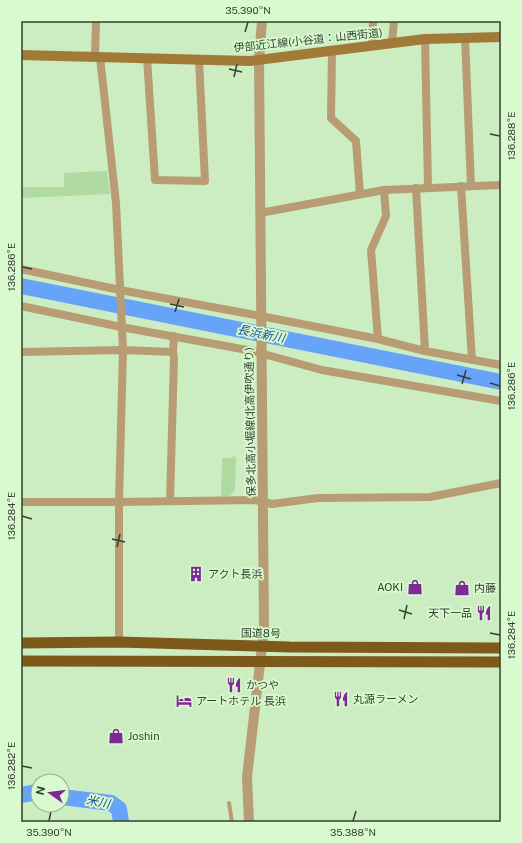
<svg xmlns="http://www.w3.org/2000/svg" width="522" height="843" font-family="'Public Sans','Noto Sans JP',sans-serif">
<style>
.green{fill:#afdaa1}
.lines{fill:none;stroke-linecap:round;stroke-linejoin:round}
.river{stroke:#68a3fa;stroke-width:16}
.service{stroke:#b79c74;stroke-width:4}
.minor{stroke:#b79c74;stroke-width:8}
.tertiary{stroke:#b79c74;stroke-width:10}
.secondary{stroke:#a17a38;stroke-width:10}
.trunk{stroke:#7e5a1a;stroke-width:11}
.ticks{fill:none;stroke:#33402f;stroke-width:1.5}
.labels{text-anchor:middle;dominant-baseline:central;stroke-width:3.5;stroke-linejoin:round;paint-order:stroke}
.street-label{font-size:11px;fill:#33402f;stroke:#d9facf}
.poi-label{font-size:11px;fill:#33402f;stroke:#d9facf;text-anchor:start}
.water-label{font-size:12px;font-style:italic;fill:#19509d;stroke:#d9facf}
.neatline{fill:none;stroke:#33402f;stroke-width:1.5}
.ticks-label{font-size:10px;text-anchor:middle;fill:#33402f}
</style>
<rect width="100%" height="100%" fill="#ccedc2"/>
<g class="green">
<polygon points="107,171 110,194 21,198 21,187 64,187 64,173"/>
<polygon points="233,456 236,457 235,491 230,496 221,496 222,458 232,458"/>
</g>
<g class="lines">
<g class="river">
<polyline points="21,286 501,382"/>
<polyline points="21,795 38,792"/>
<polyline points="62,797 111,803 119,809 121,822"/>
</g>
<polyline class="service" points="229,803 232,822"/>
<g class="minor">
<polyline points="465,37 471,186"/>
<polyline points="425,39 428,188"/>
<polyline points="392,43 394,21"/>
<polyline points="372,45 373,21"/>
<polyline points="332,51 331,118 356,141 360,194"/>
<polyline points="95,57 96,21"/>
<polyline points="100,57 116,203 123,350 119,502 119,642"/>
<polyline points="147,58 155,180 205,181 199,60"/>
<polyline points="461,186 472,360"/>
<polyline points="416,188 425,351"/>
<polyline points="260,213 384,190 501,185"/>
<polyline points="21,269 120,290 261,316 378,339 425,351 501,365"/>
<polyline points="21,306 121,327 253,351 322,370 501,401"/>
<polyline points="378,339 371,250 386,216 384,190"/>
<polyline points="21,352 123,350 173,352 174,336"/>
<polyline points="170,501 174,358 173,352"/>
<polyline points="21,502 119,502 255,500 272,504 318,498 430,497 501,483"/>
</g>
<polyline class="tertiary" points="249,822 247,777 264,629 259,59 262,21"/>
<polyline class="secondary" points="21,55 250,61 425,39 501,37"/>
<g class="trunk">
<polyline points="21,643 119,642 290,647 501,648"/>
<polyline points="21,661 501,662"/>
</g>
</g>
<path class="ticks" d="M245 32 248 22M229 69 242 72M234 77 237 64M490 134 500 136M22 267 32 269M170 304 184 307M175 312 179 299M457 375 471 379M490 383 500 386M462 384 466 370M22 516 32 519M112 539 125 542M117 547 120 534M399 610 412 614M404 619 407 605M490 633 500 635M22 766 32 768M49 821 51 811M353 821 356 811"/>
<defs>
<symbol id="building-bare" viewBox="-9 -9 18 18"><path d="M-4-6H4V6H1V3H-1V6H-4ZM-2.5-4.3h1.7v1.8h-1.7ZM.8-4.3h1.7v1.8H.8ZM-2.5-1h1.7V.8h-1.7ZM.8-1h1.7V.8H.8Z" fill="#7f2897" stroke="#d9facf" stroke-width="2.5" paint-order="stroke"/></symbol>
<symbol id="shop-bare" viewBox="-9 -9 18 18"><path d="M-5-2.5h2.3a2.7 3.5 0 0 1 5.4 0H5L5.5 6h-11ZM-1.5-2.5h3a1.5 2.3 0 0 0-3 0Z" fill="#7f2897" stroke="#d9facf" stroke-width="2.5" paint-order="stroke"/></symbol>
<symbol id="restaurant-bare" viewBox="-9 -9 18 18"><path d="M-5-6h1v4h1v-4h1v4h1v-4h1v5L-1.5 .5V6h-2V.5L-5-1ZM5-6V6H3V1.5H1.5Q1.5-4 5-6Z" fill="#7f2897" stroke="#d9facf" stroke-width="2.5" paint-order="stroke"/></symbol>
<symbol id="hotel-bare" viewBox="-9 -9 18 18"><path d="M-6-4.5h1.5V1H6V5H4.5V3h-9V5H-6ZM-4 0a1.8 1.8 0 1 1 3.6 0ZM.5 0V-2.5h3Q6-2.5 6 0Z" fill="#7f2897" stroke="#d9facf" stroke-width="2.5" paint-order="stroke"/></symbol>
</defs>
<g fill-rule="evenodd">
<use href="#building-bare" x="185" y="563" width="22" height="22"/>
<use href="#shop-bare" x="404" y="576" width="22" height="22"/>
<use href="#shop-bare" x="451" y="577" width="22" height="22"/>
<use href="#restaurant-bare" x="473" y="602" width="22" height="22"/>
<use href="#restaurant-bare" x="223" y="674" width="22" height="22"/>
<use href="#restaurant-bare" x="330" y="688" width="22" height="22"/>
<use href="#hotel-bare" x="173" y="690" width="22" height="22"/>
<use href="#shop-bare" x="105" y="725" width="22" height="22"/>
</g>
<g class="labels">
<g class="street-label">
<text transform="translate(308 40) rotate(-6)">伊部近江線(小谷道：山西街道)</text>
<text transform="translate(250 422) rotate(-91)">保多北高小堀線(北高伊吹通り)</text>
<text transform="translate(261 633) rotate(1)">国道8号</text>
</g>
<g class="poi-label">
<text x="208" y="574">アクト長浜</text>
<text x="403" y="587" text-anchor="end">AOKI</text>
<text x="474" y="588">内藤</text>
<text x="472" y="613" text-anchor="end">天下一品</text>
<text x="246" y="685">かつや</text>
<text x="353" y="699">丸源ラーメン</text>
<text x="196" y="701">アートホテル 長浜</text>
<text x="128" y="736">Joshin</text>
</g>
<g class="water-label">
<text transform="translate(261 334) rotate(11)">長浜新川</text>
<text transform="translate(98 802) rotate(11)">米川</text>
</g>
</g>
<rect width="522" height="843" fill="none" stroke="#d9facf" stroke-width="44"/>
<g transform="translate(50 793) rotate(284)"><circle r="19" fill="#d9facf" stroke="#97b08f"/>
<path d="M0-3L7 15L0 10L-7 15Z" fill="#7f2897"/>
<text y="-6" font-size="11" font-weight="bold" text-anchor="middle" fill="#33402f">N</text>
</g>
<rect x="22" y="22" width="478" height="799" class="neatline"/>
<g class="ticks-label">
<text x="248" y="14">35.390°N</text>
<text transform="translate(511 136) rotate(-90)" y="4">136.288°E</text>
<text transform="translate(11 267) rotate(-90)" y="4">136.286°E</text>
<text transform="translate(511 386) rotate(-90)" y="4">136.286°E</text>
<text transform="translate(11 516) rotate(-90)" y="4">136.284°E</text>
<text transform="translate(511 635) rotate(-90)" y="4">136.284°E</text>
<text transform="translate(11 766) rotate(-90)" y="4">136.282°E</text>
<text x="49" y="836">35.390°N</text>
<text x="353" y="836">35.388°N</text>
</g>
</svg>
